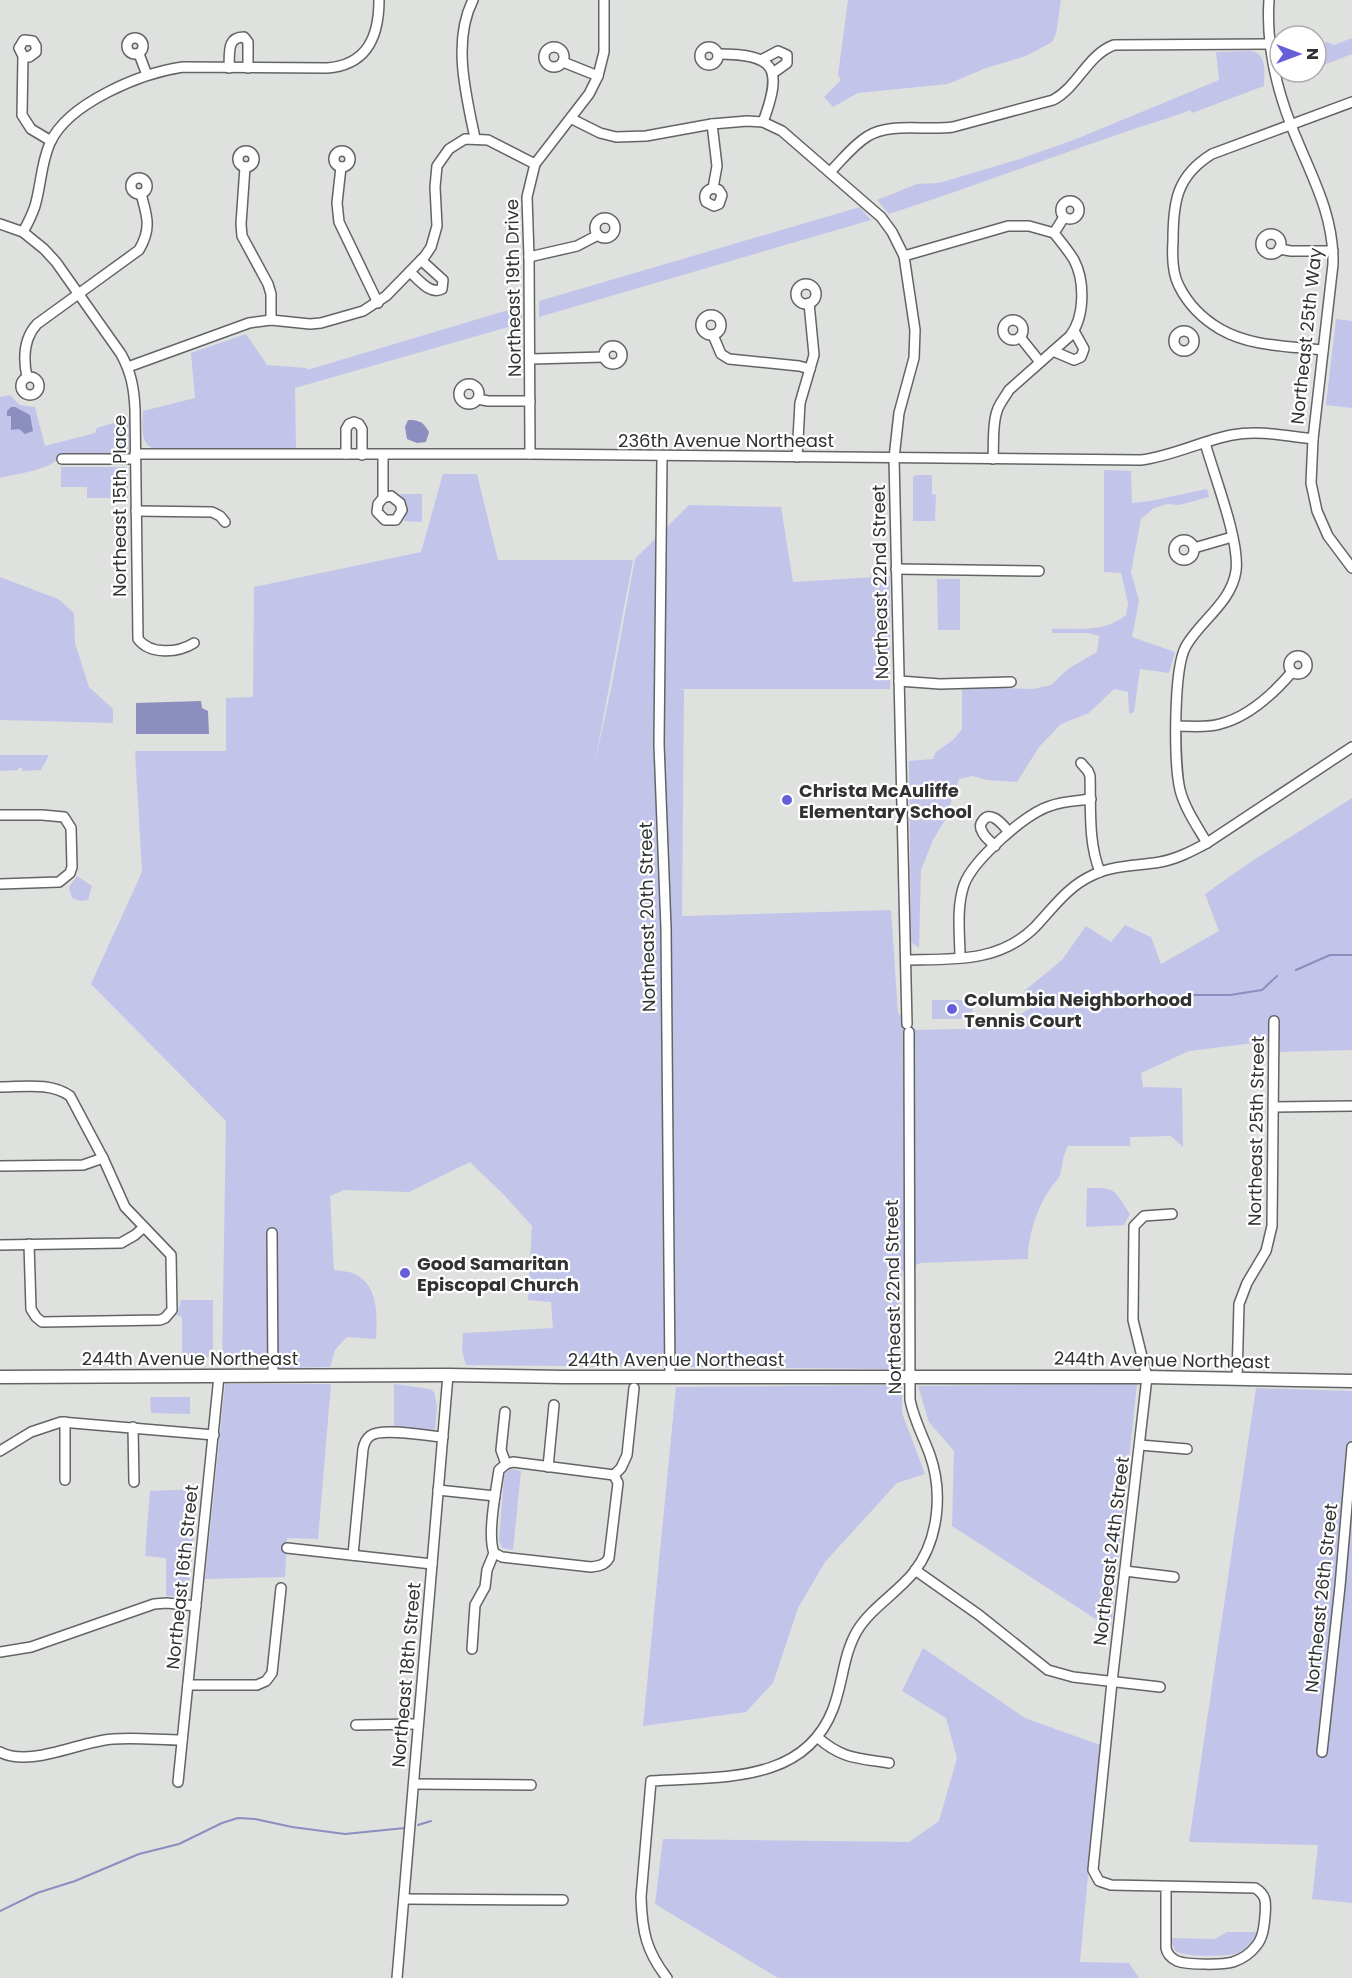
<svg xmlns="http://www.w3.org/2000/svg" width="1352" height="1978" font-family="Poppins,sans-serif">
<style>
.green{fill:#c2c5e9}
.water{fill:#8b8ebf}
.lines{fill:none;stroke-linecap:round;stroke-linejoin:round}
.stream{stroke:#8b8ebf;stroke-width:2}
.minor-casing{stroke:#626563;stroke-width:12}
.tertiary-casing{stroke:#626563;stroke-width:15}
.minor{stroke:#fff;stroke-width:9}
.tertiary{stroke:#fff;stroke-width:12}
.poi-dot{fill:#665fd8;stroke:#fff;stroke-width:2}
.labels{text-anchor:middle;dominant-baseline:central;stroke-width:4.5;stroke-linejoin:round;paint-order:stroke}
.street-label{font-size:18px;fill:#313332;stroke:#fff}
.poi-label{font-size:18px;font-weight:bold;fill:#313332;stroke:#fff;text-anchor:start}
</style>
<rect width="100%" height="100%" fill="#dee1de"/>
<g class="green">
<polygon points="848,0 1061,0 1056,34 1052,42 1026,56 986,68 948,84 858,93 833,107 824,97 841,80 838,75"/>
<polygon points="1352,38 1352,54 1316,68 1316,46 1327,42 1334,45"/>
<path d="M1250 51C1268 53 1264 72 1264 86L1192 113 1190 110C1169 119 1146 124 1125 132 1046 159 968 188 889 214L877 200 917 184 939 183 1020 159 1076 139 1219 80 1216 52Z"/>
<polygon points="860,207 871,220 539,317 539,301"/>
<path d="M522 306V323L295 388 296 448H152C139 442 143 424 143 411L195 398 191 353 246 334 267 365 307 368V370Z"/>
<polygon points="1336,319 1352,321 1352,408 1326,405"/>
<path d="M10 395 20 405 35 407 45 446 95 433 97 428 129 418V455H62C49 471 19 473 0 478V397Z"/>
<polygon points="61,467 125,467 128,471 128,498 87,498 87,487 61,487"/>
<path d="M1104 470 1131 471 1132 503 1150 501 1207 489 1209 497 1179 505 1167 504 1154 508 1141 519 1131 572 1139 601 1132 637 1175 652 1169 673 1140 669 1134 712 1129 714 1128 692 1114 689 1089 713 1061 724 1039 747 1017 782 987 780 973 776 959 779 945 820 933 840 921 870 919 948 911 942 909 761 933 759 935 753 954 739 962 729V687L1033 689 1051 685 1068 669 1097 652 1099 636 1088 633H1052V629C1080 628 1103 633 1126 615L1128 603 1121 573 1104 572Z"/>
<path d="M443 474H477L498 560H633L594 767 611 689 635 559 689 505 781 507 793 582 890 576V689H678L684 690 682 916 891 910 898 1013 916 1030 998 1028 1034 1006 1023 992 1062 960 1086 926 1111 942 1125 925 1151 937 1161 964 1219 931 1205 894 1252 861 1352 798V1050L1277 1052V1040L1189 1051 1141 1073 1143 1087 1182 1088 1183 1147 1171 1136 1130 1137V1146H1068C1062 1156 1063 1167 1059 1177 1057 1181 1052 1185 1050 1189 1037 1208 1028 1235 1028 1259L920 1263 902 1272 896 1369 466 1365 462 1351 463 1333 553 1328 551 1302 528 1300 532 1226 505 1196 470 1162 409 1192 344 1190 330 1196 334 1270C340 1271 351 1271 357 1275 379 1288 377 1316 376 1339L347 1337 335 1350 330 1367 281 1368 222 1361 226 1121 91 984 142 872 135 751H226V698L253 697 254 587 421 552Z"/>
<polygon points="916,475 932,475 932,494 936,495 935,521 913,521 913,477"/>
<polygon points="400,494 422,494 422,522 404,521 407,505"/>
<polygon points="0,577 58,599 74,613 75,643 89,687 113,709 113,723 0,720"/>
<polygon points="937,579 960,579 960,630 938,630"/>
<polygon points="0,755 49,755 41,770 22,771 22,768 19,768 18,770 0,771"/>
<polygon points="77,876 92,886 88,900 81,901 72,898 69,887"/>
<polygon points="932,1000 972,1000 973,1019 932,1019"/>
<path d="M1087 1188C1118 1188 1113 1189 1130 1214L1124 1225 1086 1227Z"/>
<polygon points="181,1300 213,1300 213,1357 182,1358 182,1317 177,1315"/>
<polygon points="225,1384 331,1384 318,1539 287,1538 285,1577 205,1579"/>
<polygon points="394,1384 430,1389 434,1392 437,1406 435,1430 394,1427"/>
<polygon points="1137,1384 1111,1629 952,1526 954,1451 929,1422 918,1386"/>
<polygon points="902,1385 902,1413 925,1474 897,1483 825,1562 798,1608 773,1683 746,1712 643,1726 676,1387"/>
<polygon points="1256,1388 1352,1391 1352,1903 1312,1899 1318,1845 1189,1842"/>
<polygon points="150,1397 190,1397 190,1414 151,1413"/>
<polygon points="512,1469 521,1471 513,1550 502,1548 499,1540 504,1477 506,1472"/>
<polygon points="198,1489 189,1589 181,1596 166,1596 166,1558 145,1556 150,1491"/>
<polygon points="923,1648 1025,1718 1100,1745 1080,1962 1129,1963 1139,1978 778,1978 655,1904 663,1839 909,1842 939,1821 957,1758 946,1718 902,1691"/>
<path d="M1227 1932H1257C1253 1941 1248 1948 1238 1953 1230 1957 1183 1957 1176 1951 1173 1948 1172 1942 1171 1938L1215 1939Z"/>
</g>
<g class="water">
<polygon points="11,407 15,407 30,415 33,431 25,434 19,429 11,430 11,416 7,416 7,411"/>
<path d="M408 420C420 420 423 422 429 432L426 442 417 443 407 439 405 427Z"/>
<polygon points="201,701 202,708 208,711 209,734 136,734 136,703"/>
</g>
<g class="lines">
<g class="stream">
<polyline points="1296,970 1330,955 1352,955"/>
<polyline points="1161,1005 1193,995 1230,995 1262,990 1277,976"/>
<polyline points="418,1825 431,1821"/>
<polyline points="0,1911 37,1893 75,1881 139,1854 179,1844 222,1823 238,1818 255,1819 292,1827 345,1834 405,1828"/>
</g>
<defs>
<g id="minor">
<path d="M473 0C452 41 466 95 475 138"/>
<path d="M1269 0C1266 44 1275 84 1291 125 1309 172 1334 212 1333 264L1313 439 1311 483 1317 511 1328 536 1352 568"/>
<circle cx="135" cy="46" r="8"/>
<circle cx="554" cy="57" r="10"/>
<circle cx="709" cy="56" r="9"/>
<polyline points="139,54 147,75"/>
<path d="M718 54C776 54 783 68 763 122"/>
<polyline points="23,56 29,57 36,52 36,46 33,41 24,40 19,48 23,56 22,115 31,129 51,141"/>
<polyline points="763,59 778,51 787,55 787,63 773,73"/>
<polyline points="563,62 598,76"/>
<path d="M229 68C230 54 226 37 244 37L248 42V68"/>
<polyline points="572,119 600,133 616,137 646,136 712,124 747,121 763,122 782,131 881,217 892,232 904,256 915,330 914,358 899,413 894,458 907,1024"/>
<path d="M712 124 717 166 713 188C706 190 703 195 706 202L714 206 719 204 722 195 719 190 713 188"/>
<circle cx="342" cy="159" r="8"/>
<circle cx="246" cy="159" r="8"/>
<polyline points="245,167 241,224 242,236 268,284 271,294 271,320"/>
<polyline points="341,167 337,203 339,222 378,303"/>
<path d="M830 172C842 160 853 145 868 136 890 122 927 131 953 127L1053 100C1078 87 1087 55 1114 45L1268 44"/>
<circle cx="139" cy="186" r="8"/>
<circle cx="1070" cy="210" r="9"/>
<circle cx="605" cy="228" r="10"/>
<path d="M0 224 23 232 44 249 56 262 121 354C131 372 134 388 135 409L138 639C150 655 178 653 194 643"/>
<path d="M23 232C28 223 32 215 35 206 41 186 41 163 50 143 68 103 141 73 183 67L327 68C367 65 379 37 379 0"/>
<circle cx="1271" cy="244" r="10"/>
<polyline points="1279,249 1291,251 1333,251"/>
<polyline points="904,256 1008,226 1029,226 1054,233"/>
<polyline points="529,257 577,246 598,235"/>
<path d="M410 272C419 280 430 295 442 289L443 280 421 260"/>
<circle cx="806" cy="294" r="10"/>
<circle cx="711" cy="325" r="10"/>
<circle cx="1013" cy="330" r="10"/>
<circle cx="1184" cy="341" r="10"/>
<polyline points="713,335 721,354 729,359 799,366 810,369"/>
<polyline points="1020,337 1040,362"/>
<circle cx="613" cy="355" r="9"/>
<path d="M1323 350C1289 346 1251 347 1220 329 1203 319 1188 304 1179 286 1172 273 1172 256 1173 241 1173 203 1176 176 1212 154L1352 102"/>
<polyline points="1053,351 1074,360 1081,357 1084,349 1074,331"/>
<polyline points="531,359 604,357"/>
<polyline points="128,367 249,323 271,320 310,324 321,323 363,311 386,296 425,256 431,247 437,226 435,187 437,166 449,149 465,139 488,140 535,164"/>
<circle cx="30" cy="386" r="9"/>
<path d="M27 377C23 358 23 339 37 324L139 250C152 228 147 216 141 194"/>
<circle cx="469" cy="394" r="10"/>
<polyline points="478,399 488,401 530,401"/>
<path d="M1205 443C1214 475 1240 541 1236 571 1231 603 1201 620 1186 646 1173 669 1174 764 1180 790 1185 809 1197 826 1207 843"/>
<path d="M135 454H530L1141 460C1173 456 1201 441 1232 435 1259 430 1286 436 1313 439"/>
<polyline points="346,454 346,429 349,424 354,422 359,424 362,429 362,455"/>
<polyline points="530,454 529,257 527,197 535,164 589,94 598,76 604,52 604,0"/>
<polyline points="383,455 383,498 378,504 377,512 385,520 396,520 402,510 400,503 391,496 383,498"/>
<polyline points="662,457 659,744 666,928 670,1377"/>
<polyline points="797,457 800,403 814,355 809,303"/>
<polyline points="62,459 135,459"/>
<path d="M993 459C994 444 992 425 997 411 999 404 1005 397 1009 390L1070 336C1085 317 1085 281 1074 260 1068 250 1061 242 1054 233L1064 217"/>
<polyline points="136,511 212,512 220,516 225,522"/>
<circle cx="1184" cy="550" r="10"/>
<polyline points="1194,548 1232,537"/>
<polyline points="896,569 1039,571"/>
<circle cx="1298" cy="665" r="9"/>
<polyline points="899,681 940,684 1011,682"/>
<path d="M1177 726C1191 726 1207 728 1220 724 1248 717 1274 693 1292 672"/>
<path d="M1081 763 1088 771 1090 776C1091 809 1088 842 1100 872"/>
<polyline points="0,815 42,815 64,817 71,828 72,867 70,873 59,882 0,884"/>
<path d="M995 846C991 842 984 837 982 831 980 828 980 824 982 822 990 808 1003 825 1009 832"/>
<path d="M960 958C960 935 956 908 964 885 973 860 1025 814 1050 806 1063 801 1077 801 1091 799"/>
<path d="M906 960C952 959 999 963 1035 927 1053 908 1068 886 1093 875 1114 865 1138 866 1160 862 1177 859 1192 851 1207 843L1352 747"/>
<path d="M0 1087C24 1087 50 1082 70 1096L103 1158 125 1207 171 1255 172 1310 165 1318 160 1320 42 1322 36 1317 31 1309 29 1244"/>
<polyline points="1274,1107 1352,1106"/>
<polyline points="0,1166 83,1165 103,1158"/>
<polyline points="272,1233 273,1375"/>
<polyline points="0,1245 121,1243 135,1235 144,1227"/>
<polyline points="1237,1379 1239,1304 1247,1283 1266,1251 1272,1226 1274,1021"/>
<polyline points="65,1422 65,1480"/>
<polyline points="133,1427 134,1482"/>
<polyline points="1140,1445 1187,1449"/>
<polyline points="0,1451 31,1432 61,1422 214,1435"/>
<polyline points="506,1464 513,1462 614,1475"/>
<polyline points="548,1467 554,1405"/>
<polyline points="438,1490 495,1496"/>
<polyline points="287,1548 432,1564"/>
<path d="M494 1553 502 1557 591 1567C599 1566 605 1565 609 1558L618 1483 614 1475 621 1468 627 1455 634 1388"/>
<path d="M353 1555 363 1449C364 1444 366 1439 370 1436 381 1427 427 1436 443 1437"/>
<polyline points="915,1570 979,1615 1048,1670 1073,1677 1160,1687"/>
<polyline points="1125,1571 1174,1577"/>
<path d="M472 1649 475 1605 485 1587 487 1570 494 1553C487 1535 496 1490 499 1470L506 1464 501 1450 505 1412"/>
<polyline points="0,1652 31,1647 154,1604 167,1603 196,1606"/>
<polyline points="188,1685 257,1685 266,1681 272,1673 281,1588"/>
<polyline points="356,1725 418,1724"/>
<path d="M817 1737C842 1759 857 1758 889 1763"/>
<path d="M0 1752C31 1768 80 1741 113 1739 136 1737 160 1740 182 1740"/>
<polyline points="1322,1752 1340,1586 1352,1447"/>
<polyline points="178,1782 219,1376"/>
<polyline points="414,1784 531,1785"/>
<path d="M1166 1887V1948C1167 1954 1171 1958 1177 1961 1187 1965 1223 1965 1233 1962 1242 1959 1250 1954 1256 1946 1263 1938 1264 1927 1265 1916 1266 1903 1267 1895 1255 1888L1111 1885 1099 1881 1093 1870 1112 1682 1147 1377 1133 1320 1134 1226 1144 1216 1172 1214"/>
<polyline points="405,1899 563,1900"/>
<polyline points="397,1978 448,1375"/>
<path d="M667 1978C646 1951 642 1931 641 1897L651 1781C718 1776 804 1785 833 1709 843 1683 843 1655 857 1631 871 1608 897 1593 914 1572 939 1540 943 1492 930 1455 923 1436 914 1420 910 1400L909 1032"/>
</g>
<polyline id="tertiary" points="0,1377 448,1375 563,1377 1147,1377 1352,1381"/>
</defs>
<use href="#minor" class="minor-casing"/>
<use href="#tertiary" class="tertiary-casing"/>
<use href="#minor" class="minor"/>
<use href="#tertiary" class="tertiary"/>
</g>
<g class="poi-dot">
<circle cx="787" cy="800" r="6"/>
<circle cx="952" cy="1009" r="6"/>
<circle cx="405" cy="1273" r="6"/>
</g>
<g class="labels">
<g class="street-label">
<text transform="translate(513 288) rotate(-91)">Northeast 19th Drive</text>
<text transform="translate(1306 336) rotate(-84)">Northeast 25th Way</text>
<text x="726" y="440">236th Avenue Northeast</text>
<text transform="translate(119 506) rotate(-90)">Northeast 15th Place</text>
<text transform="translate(880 582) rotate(-91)">Northeast 22nd Street</text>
<text transform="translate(647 917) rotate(-91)">Northeast 20th Street</text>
<text transform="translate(1256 1131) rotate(-89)">Northeast 25th Street</text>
<text transform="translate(893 1297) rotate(-91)">Northeast 22nd Street</text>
<text x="190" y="1358">244th Avenue Northeast</text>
<text x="676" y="1359">244th Avenue Northeast</text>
<text transform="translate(1162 1360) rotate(1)">244th Avenue Northeast</text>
<text transform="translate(1111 1551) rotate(-83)">Northeast 24th Street</text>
<text transform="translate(182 1577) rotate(-84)">Northeast 16th Street</text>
<text transform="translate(1321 1598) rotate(-84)">Northeast 26th Street</text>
<text transform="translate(406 1675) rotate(-85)">Northeast 18th Street</text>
</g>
<g class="poi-label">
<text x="799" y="790">Christa McAuliffe<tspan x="799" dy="21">Elementary School</tspan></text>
<text x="964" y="999">Columbia Neighborhood<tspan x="964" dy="21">Tennis Court</tspan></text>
<text x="417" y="1263">Good Samaritan<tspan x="417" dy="21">Episcopal Church</tspan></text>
</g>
</g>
<g transform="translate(1298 54) rotate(90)"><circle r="28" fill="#ffffff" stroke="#adadad" stroke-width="1.5"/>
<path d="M0-4.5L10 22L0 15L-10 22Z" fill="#665fd8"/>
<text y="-9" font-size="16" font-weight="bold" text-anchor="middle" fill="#313332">N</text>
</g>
</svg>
